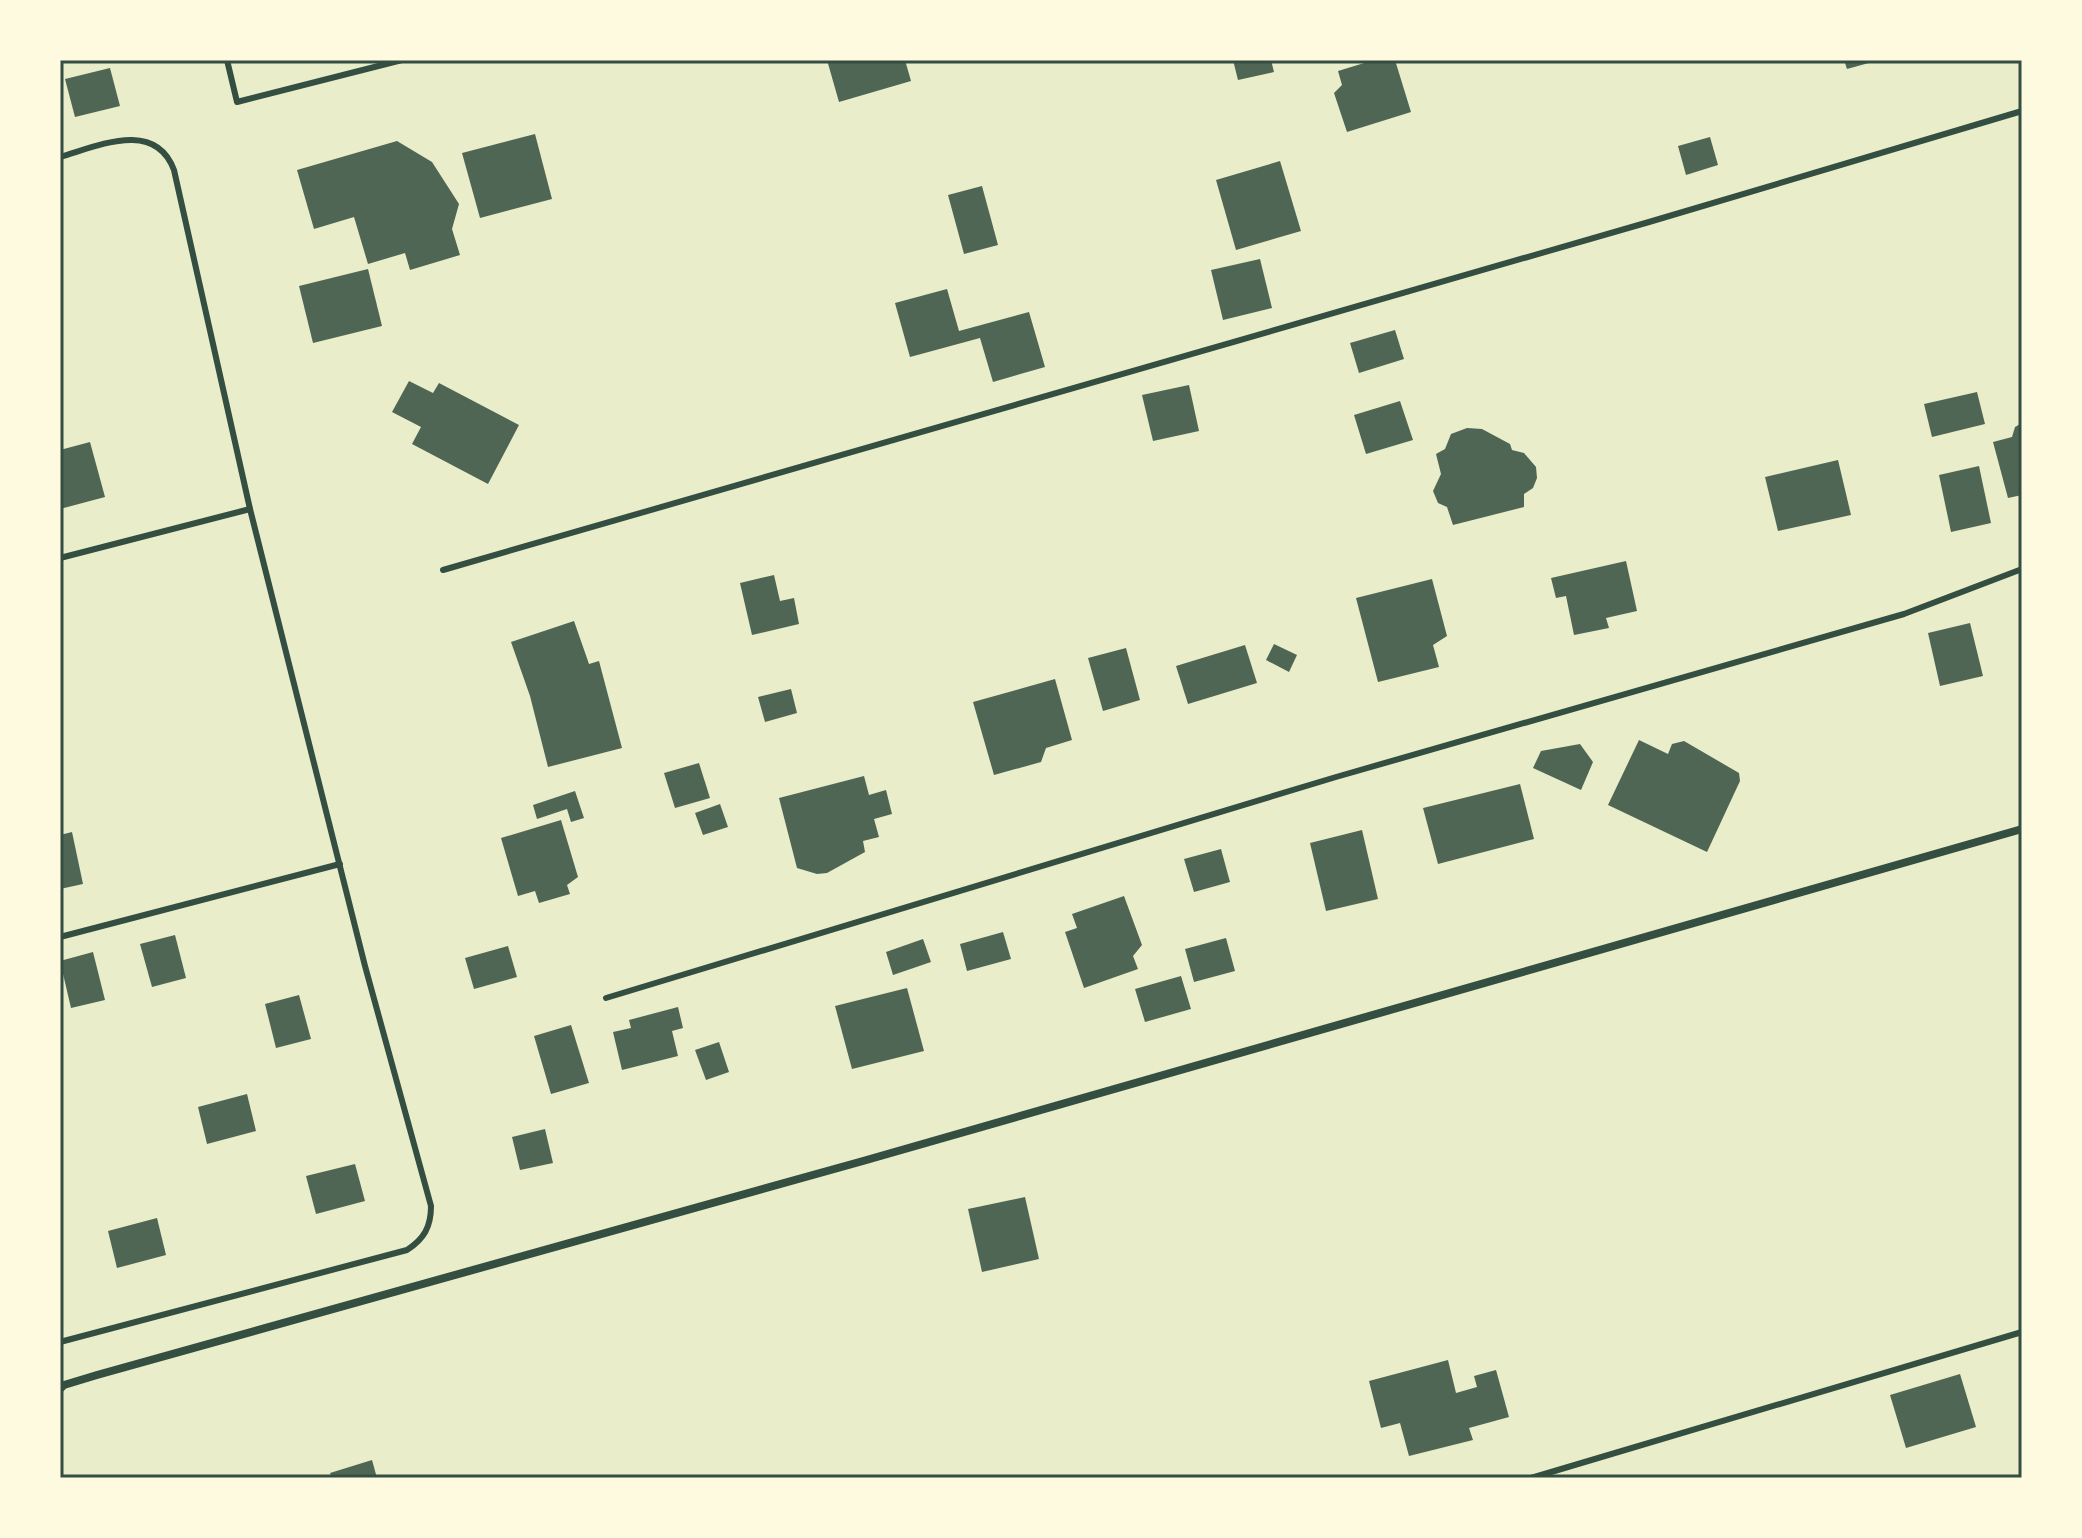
<svg xmlns="http://www.w3.org/2000/svg" width="2082" height="1538" font-family="'Fira Sans Condensed',sans-serif">
<style>
.building{fill:#4f6655}
.lines{fill:none;stroke-linecap:round;stroke-linejoin:round}
.service{stroke:#344e41;stroke-width:6}
.minor{stroke:#344e41;stroke-width:8}
.neatline{fill:none;stroke:#344e41;stroke-width:3}
</style>
<rect width="100%" height="100%" fill="#e9edc9"/>
<g class="building">
<polygon points="827,60 905,60 911,81 839,102"/>
<polygon points="1233,60 1271,60 1274,72 1238,80"/>
<polygon points="1374,60 1395,60 1411,112 1347,132 1334,93 1342,85 1338,71"/>
<polygon points="1844,60 1876,60 1876,61 1847,69"/>
<polygon points="110,68 120,106 75,117 65,79"/>
<polygon points="535,134 552,199 480,218 462,153"/>
<polygon points="1710,137 1718,165 1686,175 1678,146"/>
<polygon points="397,141 432,162 459,204 452,229 460,255 410,270 405,253 368,264 354,217 314,229 297,170"/>
<polygon points="1280,161 1301,231 1236,250 1216,180"/>
<polygon points="982,186 998,245 964,254 948,195"/>
<polygon points="1260,259 1272,308 1223,320 1211,270"/>
<polygon points="368,269 382,326 313,343 299,286"/>
<polygon points="947,289 959,331 1029,312 1045,367 993,382 980,338 910,357 895,303"/>
<polygon points="1395,330 1404,359 1359,373 1350,343"/>
<polygon points="409,381 433,393 439,383 519,425 488,484 412,444 421,427 392,412"/>
<polygon points="1189,385 1199,431 1153,441 1142,395"/>
<polygon points="1977,392 1985,424 1932,437 1924,404"/>
<polygon points="1400,401 1413,440 1366,454 1354,415"/>
<polygon points="2022,423 2022,495 2008,498 1993,442 2012,437 2015,427"/>
<polygon points="1467,428 1482,429 1510,444 1512,450 1524,453 1536,467 1537,478 1533,488 1524,494 1524,507 1453,525 1447,507 1438,503 1433,491 1441,474 1436,454 1445,449 1451,434"/>
<polygon points="90,442 105,497 60,509 60,450"/>
<polygon points="1838,460 1851,515 1778,531 1765,477"/>
<polygon points="1979,466 1991,523 1951,532 1939,475"/>
<polygon points="1626,561 1637,611 1606,618 1609,628 1574,635 1566,596 1556,598 1551,578"/>
<polygon points="774,575 780,601 794,598 799,624 752,635 740,583"/>
<polygon points="1432,579 1447,636 1433,645 1439,667 1378,682 1356,598"/>
<polygon points="574,621 589,664 599,661 622,748 548,767 530,696 511,642"/>
<polygon points="1970,623 1983,676 1940,686 1928,633"/>
<polygon points="1274,644 1297,655 1289,672 1266,660"/>
<polygon points="1245,645 1257,683 1188,704 1176,666"/>
<polygon points="1126,648 1140,700 1103,711 1088,658"/>
<polygon points="1055,679 1072,740 1046,748 1041,762 994,775 973,702"/>
<polygon points="791,689 797,713 765,722 758,697"/>
<polygon points="1639,740 1668,754 1672,744 1684,741 1739,773 1740,781 1707,852 1608,805"/>
<polygon points="1580,744 1593,762 1581,790 1533,768 1541,751"/>
<polygon points="699,763 710,798 675,808 664,773"/>
<polygon points="864,776 869,795 886,790 892,814 874,819 879,837 863,841 865,852 827,873 817,874 797,868 779,798"/>
<polygon points="1520,784 1534,839 1438,864 1423,808"/>
<polygon points="575,791 584,818 571,822 567,809 537,819 533,805"/>
<polygon points="720,804 728,827 703,835 695,813"/>
<polygon points="561,820 578,877 567,885 570,894 539,903 535,891 518,896 501,838"/>
<polygon points="1362,830 1378,899 1326,911 1310,843"/>
<polygon points="72,832 83,884 60,889 60,835"/>
<polygon points="1221,849 1230,882 1194,892 1184,859"/>
<polygon points="1124,896 1142,945 1133,956 1138,969 1084,988 1065,932 1077,928 1072,914"/>
<polygon points="1003,932 1011,959 967,971 960,944"/>
<polygon points="175,935 186,978 152,987 140,944"/>
<polygon points="1226,938 1235,971 1194,982 1185,949"/>
<polygon points="923,939 931,962 893,975 886,952"/>
<polygon points="508,946 517,977 474,989 465,958"/>
<polygon points="93,952 105,1000 71,1008 60,961"/>
<polygon points="1181,976 1191,1009 1145,1022 1135,989"/>
<polygon points="907,988 924,1051 852,1069 835,1006"/>
<polygon points="299,995 311,1039 276,1048 265,1004"/>
<polygon points="678,1007 683,1028 672,1031 678,1056 622,1070 613,1032 631,1028 629,1020"/>
<polygon points="571,1025 589,1083 551,1094 534,1036"/>
<polygon points="719,1042 729,1072 706,1080 695,1050"/>
<polygon points="247,1094 256,1131 207,1144 198,1107"/>
<polygon points="545,1129 553,1163 520,1170 512,1137"/>
<polygon points="355,1164 365,1201 316,1214 306,1176"/>
<polygon points="1025,1197 1039,1259 982,1272 968,1209"/>
<polygon points="157,1218 166,1255 117,1268 108,1231"/>
<polygon points="1448,1360 1456,1393 1477,1387 1474,1376 1496,1370 1509,1417 1469,1428 1473,1440 1409,1456 1400,1423 1381,1428 1369,1381"/>
<polygon points="1960,1374 1976,1427 1906,1448 1890,1395"/>
<polygon points="372,1460 377,1478 332,1478 330,1473"/>
</g>
<g class="lines">
<g class="service">
<polyline points="227,60 237,102 402,60"/>
<path d="M60 157C98 146 155 119 174 170L250 509 365 966 431 1206C431 1227 424 1239 407 1250L60 1342"/>
<polyline points="60,558 250,509"/>
<polyline points="443,570 1649,222 2022,111"/>
<polyline points="60,937 340,864"/>
<polyline points="606,998 1336,777 1904,614 2022,569"/>
<polyline points="1531,1478 2022,1332"/>
</g>
<polyline class="minor" points="60,1389 64,1385 97,1375 863,1161 2022,829"/>
</g>
<rect width="2082" height="1538" fill="none" stroke="#fefae0" stroke-width="124"/>
<rect x="62" y="62" width="1958" height="1414" class="neatline"/>
</svg>
